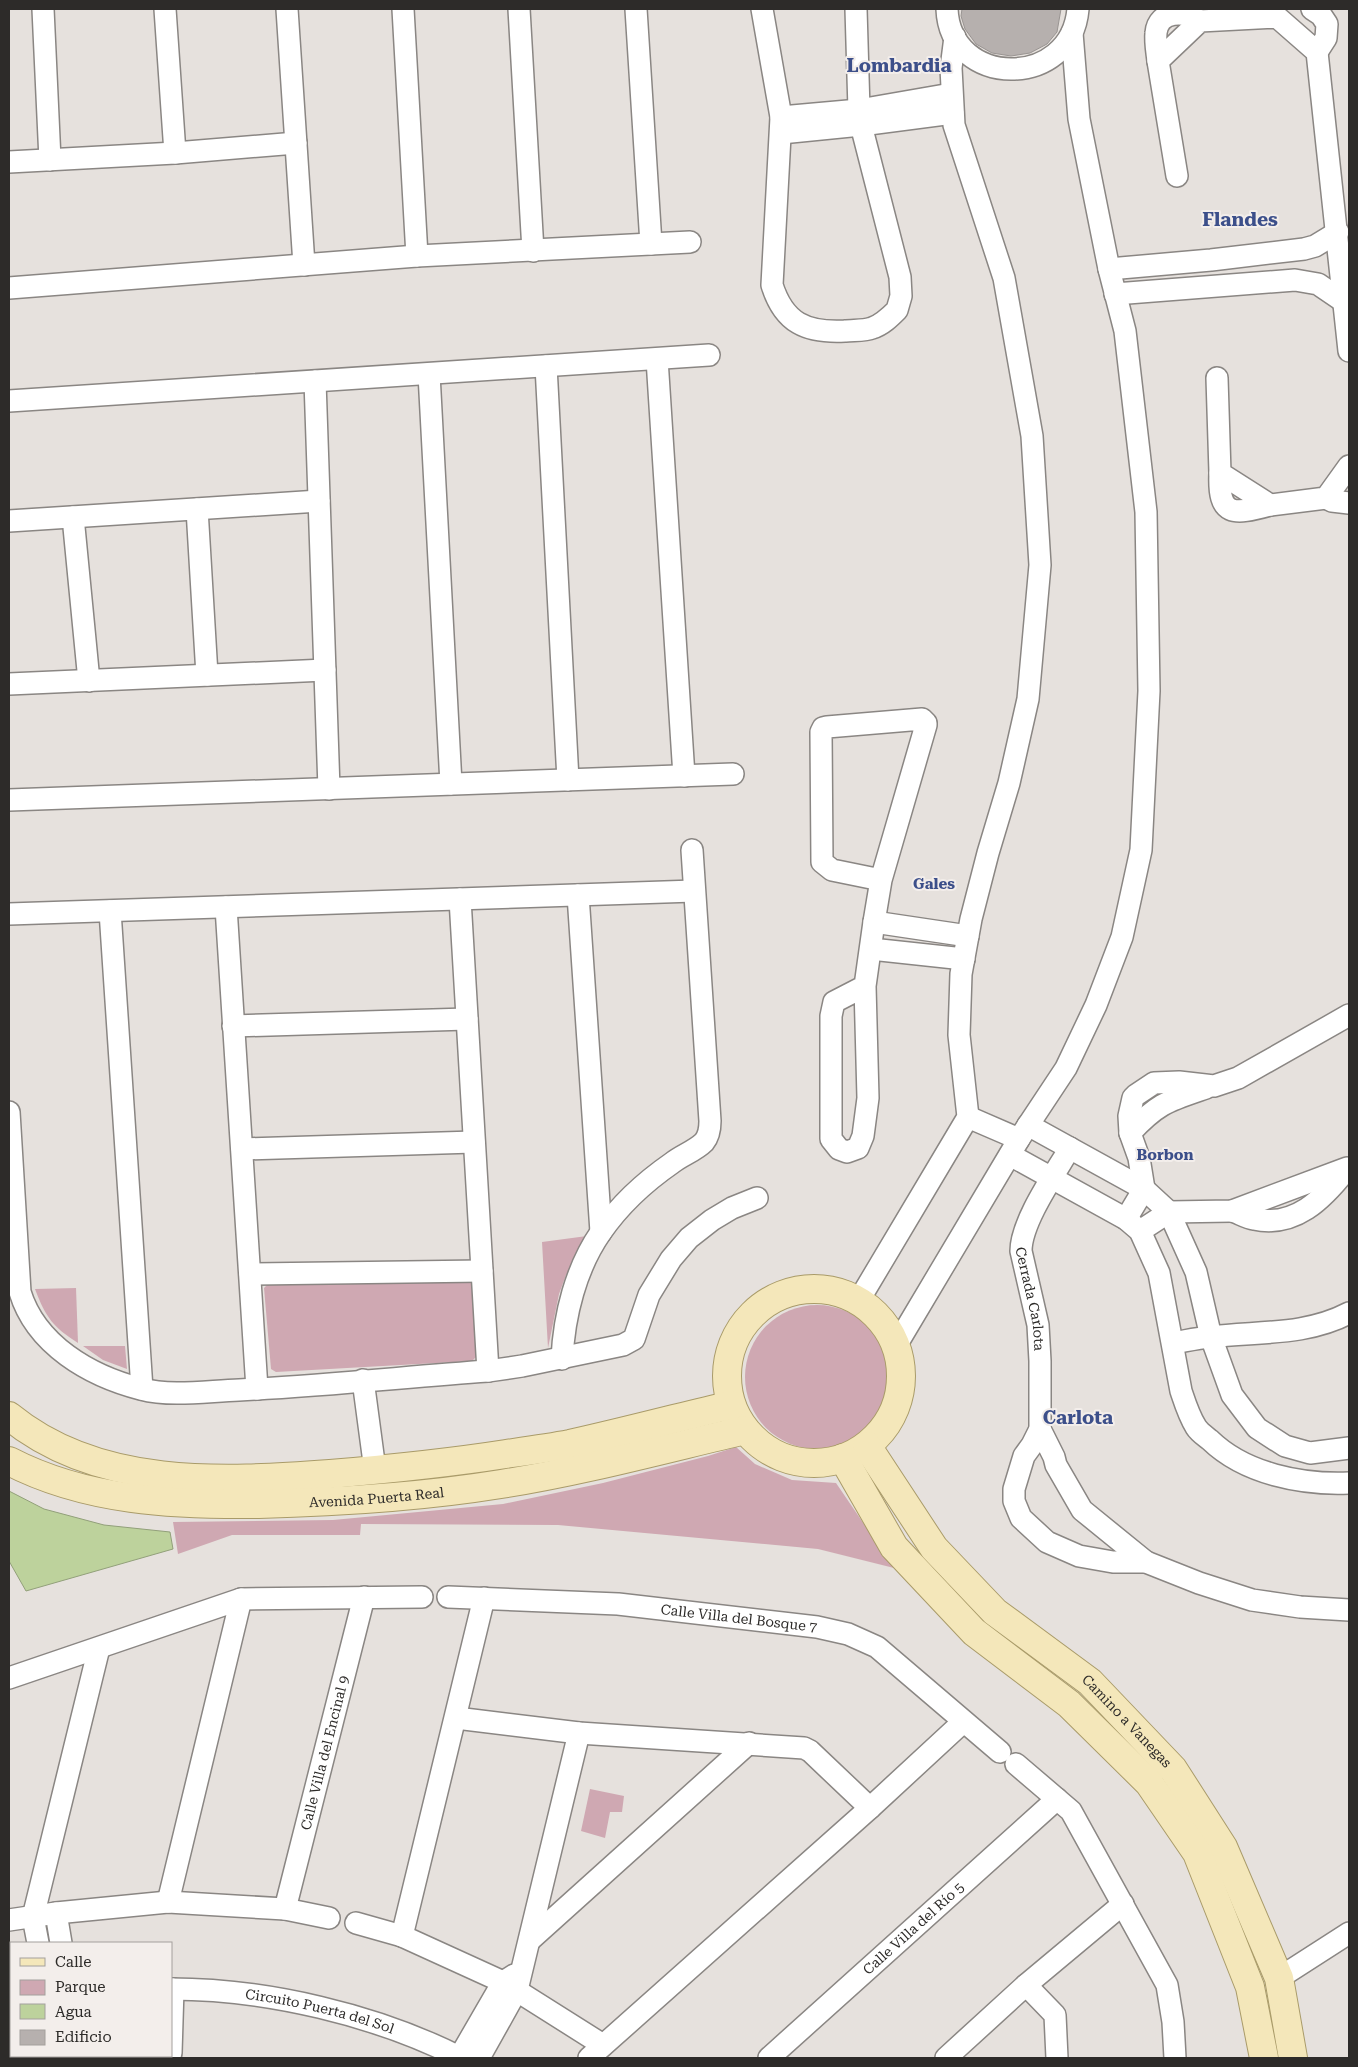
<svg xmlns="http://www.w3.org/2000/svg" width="1358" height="2067" font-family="'Roboto Serif',serif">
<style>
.green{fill:#cfa8b2}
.water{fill:#bdd29c;stroke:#92a07a}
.building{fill:#b6b0ae;stroke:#999492}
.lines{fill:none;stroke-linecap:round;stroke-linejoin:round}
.minor-casing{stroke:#8a8683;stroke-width:24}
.major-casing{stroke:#a99b69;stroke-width:30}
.minor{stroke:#fff;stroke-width:21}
.major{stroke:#f4e7ba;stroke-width:28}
.labels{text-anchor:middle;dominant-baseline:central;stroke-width:4;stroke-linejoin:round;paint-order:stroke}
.street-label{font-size:14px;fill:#2d2b29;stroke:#f3eeeb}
.neighbourhood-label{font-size:15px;font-weight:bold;fill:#3c4f8a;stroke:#f3eeeb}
.district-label{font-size:19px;font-weight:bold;fill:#3c4f8a;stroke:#f3eeeb}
</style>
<rect width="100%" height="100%" fill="#e6e1dd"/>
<g class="green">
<polygon points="587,1236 566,1275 559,1294 548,1348 542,1242"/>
<polygon points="467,1281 474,1285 477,1356 472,1361 276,1372 271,1369 264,1288 267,1285"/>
<path d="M76 1288 78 1343C53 1327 46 1318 35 1289Z"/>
<circle cx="817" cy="1377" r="72"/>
<polygon points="83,1346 125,1346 127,1369 103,1360"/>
<polygon points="736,1447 755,1464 792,1480 836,1483 894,1568 818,1549 558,1525 361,1524 360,1535 232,1535 178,1554 173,1522 333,1520 503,1504 603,1483 708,1456"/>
<polygon points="590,1789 624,1796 622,1812 610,1812 605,1838 581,1831"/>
</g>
<polygon class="water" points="9,1491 44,1509 104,1525 170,1532 173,1549 26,1591 9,1561"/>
<polygon class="building" points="962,9 1061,9 1057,32 1047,44 1030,53 1011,56 992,53 976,44 965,29 961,16"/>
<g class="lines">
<defs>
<g id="minor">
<polyline points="43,9 50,160"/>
<polyline points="165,9 175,153"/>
<polyline points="287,9 304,265"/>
<polyline points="403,9 417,256"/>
<polyline points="519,9 533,251"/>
<polyline points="636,9 651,244"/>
<path d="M762 9 781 117 772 285C784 323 806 333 845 331 853 330 865 331 872 328 882 325 890 317 897 310L901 296 900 277 861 125 859 110 856 9"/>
<path d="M947 9C950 88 1071 90 1078 9"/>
<polyline points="1312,9 1321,15 1327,24 1326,38 1317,52"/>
<path d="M1158 61C1157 52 1155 42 1156 33 1158 9 1186 11 1200 21"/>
<polyline points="781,117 859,110 951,94"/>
<polyline points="781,133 861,125 953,113"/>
<polyline points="9,162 175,153 296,143"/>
<polyline points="1177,176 1158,61 1200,21 1277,17 1317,52 1349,351"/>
<polyline points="1109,269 1211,260 1304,249 1315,246 1338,232"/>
<polyline points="9,288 417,256 690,242"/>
<polyline points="1115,294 1295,280 1318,284 1343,301"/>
<polyline points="657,359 684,776"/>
<polyline points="546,366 568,780"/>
<polyline points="429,374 451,784"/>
<polyline points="1217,378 1220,473 1270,505 1326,498 1349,466"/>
<polyline points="315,381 329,789"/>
<polyline points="9,401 709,355"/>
<path d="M1220 473C1218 517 1233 515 1270 505"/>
<polyline points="1326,498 1332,501 1349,503"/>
<polyline points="197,509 207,675"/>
<polyline points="73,517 89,681"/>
<polyline points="9,521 319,501"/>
<polyline points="9,684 325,670"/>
<polyline points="9,800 733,774"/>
<polyline points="578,895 601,1232"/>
<polyline points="460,899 488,1371"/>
<polyline points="226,907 257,1389"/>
<polyline points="110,911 142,1389"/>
<polyline points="9,914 694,891"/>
<polyline points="874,922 968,936"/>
<polyline points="871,949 964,959"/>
<polyline points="865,986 834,1002 831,1016 831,1139 839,1149 847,1152 858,1148 863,1136 868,1098 865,986 874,922 881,880 926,725 926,723 922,719 827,727 823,728 821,732 822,862 832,870 881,880"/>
<polyline points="233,1026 467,1019"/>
<path d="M9 1112 20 1292C36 1345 90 1376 141 1389 172 1397 207 1391 239 1390 322 1386 405 1377 488 1371L522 1366 623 1345 634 1339 649 1295 671 1259 689 1238 712 1220 732 1208 757 1198"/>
<polyline points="968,1117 1019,1139"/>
<polyline points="1028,1125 1144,1189 1169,1212 1196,1272 1211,1337 1232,1395 1257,1428 1285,1446 1310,1453 1349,1448"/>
<path d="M1130 1133C1158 1103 1168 1101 1206 1088"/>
<path id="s1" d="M1070 1148C1054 1175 1021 1222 1021 1251L1038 1325 1040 1361V1429L1032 1445 1024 1456 1014 1489V1501L1021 1518 1047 1542 1079 1556 1113 1562H1146L1199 1583 1252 1600 1300 1607 1349 1610"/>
<polyline points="242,1149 474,1142"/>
<path d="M1010 1155 1126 1219 1140 1231 1159 1273 1181 1391C1185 1403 1189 1416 1196 1427 1199 1432 1205 1436 1210 1440 1245 1474 1302 1485 1349 1483"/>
<path d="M1232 1211C1239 1213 1246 1218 1254 1219 1295 1228 1323 1199 1346 1170"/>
<polyline points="1126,1219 1144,1189 1139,1158 1130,1133 1129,1116 1133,1098 1136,1095 1154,1083 1179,1082 1214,1086 1238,1078 1349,1015"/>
<polyline points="1140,1231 1169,1212 1232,1211 1347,1168"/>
<polyline points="250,1274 482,1271"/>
<polyline points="859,1300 968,1117 959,1035 961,974 971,919 988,853 1009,783 1028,699 1040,565 1032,436 1004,278 954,125 951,68 955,37"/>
<path d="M1173 1343C1185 1341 1198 1338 1210 1337 1258 1331 1305 1336 1349 1313"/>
<polyline points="897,1344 1019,1139 1066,1068 1096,1005 1122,937 1141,850 1149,691 1146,512 1125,331 1109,269 1079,119 1072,33"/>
<path d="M562 1359C564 1315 576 1268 601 1232 619 1206 646 1181 672 1163 682 1155 695 1151 704 1142 709 1136 710 1129 710 1121L692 850"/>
<polyline points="363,1380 375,1470"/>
<polyline points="1040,1429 1054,1457 1056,1465 1082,1510 1146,1562"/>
<path id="s2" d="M448 1597 618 1604 817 1627 848 1634 877 1647 1000 1752"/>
<polyline points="9,1678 241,1599 422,1597"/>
<polyline points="456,1718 579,1733 804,1748 810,1751 870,1808"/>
<polyline points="1016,1764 1071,1811 1167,1985 1173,2022 1175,2058"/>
<polyline points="168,1902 241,1599"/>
<path id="s3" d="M285 1909 364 1597"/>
<polyline points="56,1913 61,1943"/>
<polyline points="9,1920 56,1913 168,1902 285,1909 329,1918"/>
<polyline points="356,1923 402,1936 503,1982 603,2045"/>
<polyline points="402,1936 484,1598"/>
<polyline points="530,1940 749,1743"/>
<polyline points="38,1943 33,1917 99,1648"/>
<polyline points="1279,1978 1349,1933"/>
<polyline points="1026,1985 1055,2015 1057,2058"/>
<path id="s4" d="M171 1989C266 1989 377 2015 461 2058"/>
<polyline points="9,2007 11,2006"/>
<polyline points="171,2053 173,1989"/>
<polyline points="154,2056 154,2058"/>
<polyline points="459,2058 503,1982 514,1975"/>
<polyline points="479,2058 517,1990 579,1733"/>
<polyline points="589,2058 870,1808 963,1722"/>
<path id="s5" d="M769 2058 1057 1799"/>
<polyline points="946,2058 1026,1985 1123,1904"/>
</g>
<g id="major">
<circle cx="814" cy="1376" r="87"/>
<path d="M9 1416C98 1489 222 1482 330 1474 389 1469 448 1463 506 1454 527 1451 549 1448 570 1444 624 1432 677 1418 731 1405"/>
<path id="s6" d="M867 1446 934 1548 995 1612 1090 1682 1173 1769 1223 1847 1279 1978 1293 2058"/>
<polyline points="843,1458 894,1547 974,1632 1069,1704 1149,1783 1197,1853 1250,1987 1264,2058"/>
<path id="s7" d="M9 1461C86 1501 174 1505 259 1504 340 1502 421 1497 501 1484 583 1471 664 1449 745 1430"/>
</g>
</defs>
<use href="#minor" class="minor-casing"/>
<use href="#major" class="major-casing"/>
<use href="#minor" class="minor"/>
<use href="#major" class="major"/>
</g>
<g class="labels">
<g class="street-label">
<text stroke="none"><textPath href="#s1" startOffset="164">Cerrada Carlota</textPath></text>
<text stroke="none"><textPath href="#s7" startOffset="374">Avenida Puerta Real</textPath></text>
<text stroke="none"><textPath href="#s2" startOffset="292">Calle Villa del Bosque 7</textPath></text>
<text stroke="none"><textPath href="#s6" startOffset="382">Camino a Vanegas</textPath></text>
<text stroke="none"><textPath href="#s3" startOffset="161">Calle Villa del Encinal 9</textPath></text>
<text stroke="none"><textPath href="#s5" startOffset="194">Calle Villa del Río 5</textPath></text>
<text stroke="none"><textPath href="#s4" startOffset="151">Circuito Puerta del Sol</textPath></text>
</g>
<g class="neighbourhood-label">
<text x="934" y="884">Gales</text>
<text x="1165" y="1155">Borbon</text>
</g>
<g class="district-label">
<text x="899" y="65">Lombardia</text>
<text x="1240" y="219">Flandes</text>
<text x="1078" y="1417">Carlota</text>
</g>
</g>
<rect width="1358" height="2067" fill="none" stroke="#2d2b29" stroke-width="20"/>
<rect x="10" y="1942" width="162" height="115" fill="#f3eeeb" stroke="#a4a09d"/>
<rect x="20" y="1958" width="25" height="8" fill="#f4e7ba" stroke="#a4a09d"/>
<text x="55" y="1967" font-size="15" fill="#2d2b29">Calle</text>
<rect x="20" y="1980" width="25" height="15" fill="#cfa8b2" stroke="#a4a09d"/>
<text x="55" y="1992" font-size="15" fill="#2d2b29">Parque</text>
<rect x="20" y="2004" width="25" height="15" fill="#bdd29c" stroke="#a4a09d"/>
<text x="55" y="2017" font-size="15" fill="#2d2b29">Agua</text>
<rect x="20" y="2030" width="25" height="15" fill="#b6b0ae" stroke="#a4a09d"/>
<text x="55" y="2042" font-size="15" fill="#2d2b29">Edificio</text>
</svg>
